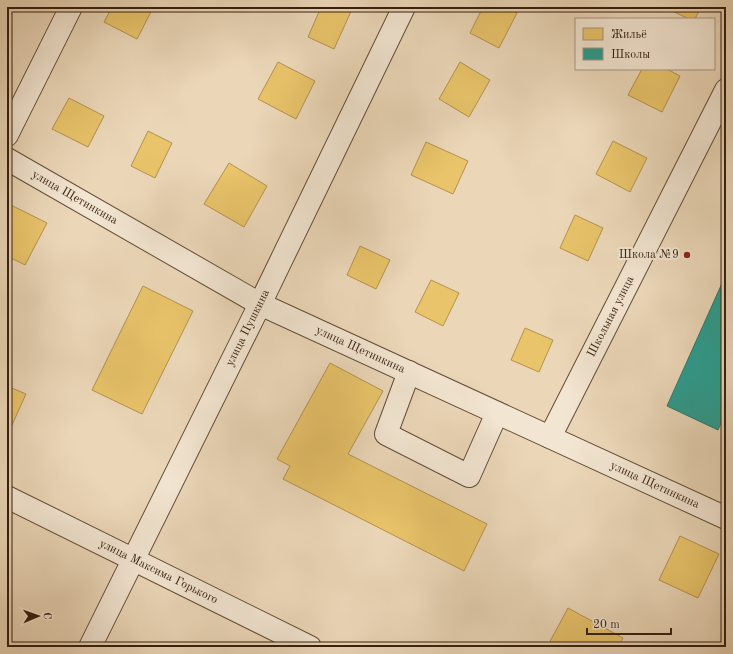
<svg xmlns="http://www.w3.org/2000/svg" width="733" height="654" font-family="'Old Standard TT',serif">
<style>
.homes{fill:#e9c46a;stroke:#b3924e}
.schools{fill:#2a9d8f;stroke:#2e7768}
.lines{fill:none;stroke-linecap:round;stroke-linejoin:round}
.minor-casing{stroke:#634c38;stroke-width:24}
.minor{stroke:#f2e5d1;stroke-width:22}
.poi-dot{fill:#8f2418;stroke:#f2e5d1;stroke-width:1.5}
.labels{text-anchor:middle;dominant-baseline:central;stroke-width:4;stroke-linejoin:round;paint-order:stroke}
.street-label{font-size:12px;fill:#361e0e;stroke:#f2e5d1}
.poi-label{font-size:12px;fill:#361e0e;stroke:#f2e5d1;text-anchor:end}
</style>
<rect width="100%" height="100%" fill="#ebd7b8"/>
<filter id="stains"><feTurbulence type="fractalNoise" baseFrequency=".005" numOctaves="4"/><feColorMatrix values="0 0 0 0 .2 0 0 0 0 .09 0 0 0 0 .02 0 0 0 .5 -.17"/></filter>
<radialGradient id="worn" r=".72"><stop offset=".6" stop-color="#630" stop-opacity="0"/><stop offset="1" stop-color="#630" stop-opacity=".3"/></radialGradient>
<g class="homes">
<polygon points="112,7 151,7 153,8 137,39 104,22"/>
<polygon points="321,7 353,7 334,49 308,37"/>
<polygon points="483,7 505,7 517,13 499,48 470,33"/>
<polygon points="664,7 701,7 695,19 689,19"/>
<polygon points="278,62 315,81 296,119 258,99"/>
<polygon points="460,62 490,80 469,117 439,99"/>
<polygon points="642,69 667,69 680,76 662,112 628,95"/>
<polygon points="69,98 104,116 88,147 52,129"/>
<polygon points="148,131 172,143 155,178 131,166"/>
<polygon points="613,141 647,158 630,192 596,174"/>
<polygon points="426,142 468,161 453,194 411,175"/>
<polygon points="229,163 267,186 244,227 204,204"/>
<polygon points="7,203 47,223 25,265 7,256"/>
<polygon points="575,215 603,228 588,261 560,248"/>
<polygon points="360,246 390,260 376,289 347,275"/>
<polygon points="431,280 459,293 443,326 415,312"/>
<polygon points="143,286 193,311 142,414 92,390"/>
<polygon points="525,328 553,340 539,372 511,360"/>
<polygon points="330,363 383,391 348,454 487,524 464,571 283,479 290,466 277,459"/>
<polygon points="7,386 26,394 7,436"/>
<polygon points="680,536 719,554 698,598 659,580"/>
<polygon points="568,608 623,638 618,647 547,647"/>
</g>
<polygon class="schools" points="723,281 726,282 726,412 718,430 667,406"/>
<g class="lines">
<defs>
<g id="minor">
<polyline points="7,135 71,7"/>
<path id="s1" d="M7 159 260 304 726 518"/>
<polyline points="409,372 386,434 469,476 497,413"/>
<path id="s2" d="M550 437 726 90"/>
<path id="s3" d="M7 497 310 647"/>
<path id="s4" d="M90 647 260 304 404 7"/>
</g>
</defs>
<use href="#minor" class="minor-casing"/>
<use href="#minor" class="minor"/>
</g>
<circle class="poi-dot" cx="687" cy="255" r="4"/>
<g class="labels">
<g class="street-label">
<text stroke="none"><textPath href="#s1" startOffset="78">улица Щетинкина</textPath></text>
<text stroke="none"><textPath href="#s2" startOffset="135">Школьная улица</textPath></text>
<text stroke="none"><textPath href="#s4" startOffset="356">улица Пушкина</textPath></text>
<text stroke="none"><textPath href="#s1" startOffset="402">улица Щетинкина</textPath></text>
<text stroke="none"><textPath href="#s1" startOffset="726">улица Щетинкина</textPath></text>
<text stroke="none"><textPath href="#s3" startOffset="169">улица Максима Горького</textPath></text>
</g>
<g class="poi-label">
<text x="679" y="255">Школа №9</text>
</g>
</g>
<rect width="733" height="654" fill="none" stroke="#ebd7b8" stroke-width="24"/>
<rect x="8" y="8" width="717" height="638" fill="none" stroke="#361e0e" stroke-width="2"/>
<rect x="12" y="12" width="709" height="630" fill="none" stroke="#361e0e"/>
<rect x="575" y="18" width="140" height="52" fill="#f2e5d1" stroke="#a79583"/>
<rect x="583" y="28" width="20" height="12" fill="#e9c46a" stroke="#a79583"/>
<text x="611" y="38" font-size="12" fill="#361e0e">Жильё</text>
<rect x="583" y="48" width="20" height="12" fill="#2a9d8f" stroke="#a79583"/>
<text x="611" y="58" font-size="12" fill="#361e0e">Школы</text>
<g transform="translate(38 616) rotate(88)" stroke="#f2e5d1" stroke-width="3" paint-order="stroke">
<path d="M0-3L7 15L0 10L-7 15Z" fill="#361e0e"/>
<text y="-6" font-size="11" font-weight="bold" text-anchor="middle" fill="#361e0e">С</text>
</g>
<path d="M587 628v6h84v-6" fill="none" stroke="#361e0e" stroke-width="2"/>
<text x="593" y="628" font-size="12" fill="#361e0e" stroke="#f2e5d1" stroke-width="3" paint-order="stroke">20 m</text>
<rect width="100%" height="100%" filter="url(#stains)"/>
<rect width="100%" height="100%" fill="url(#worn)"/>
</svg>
